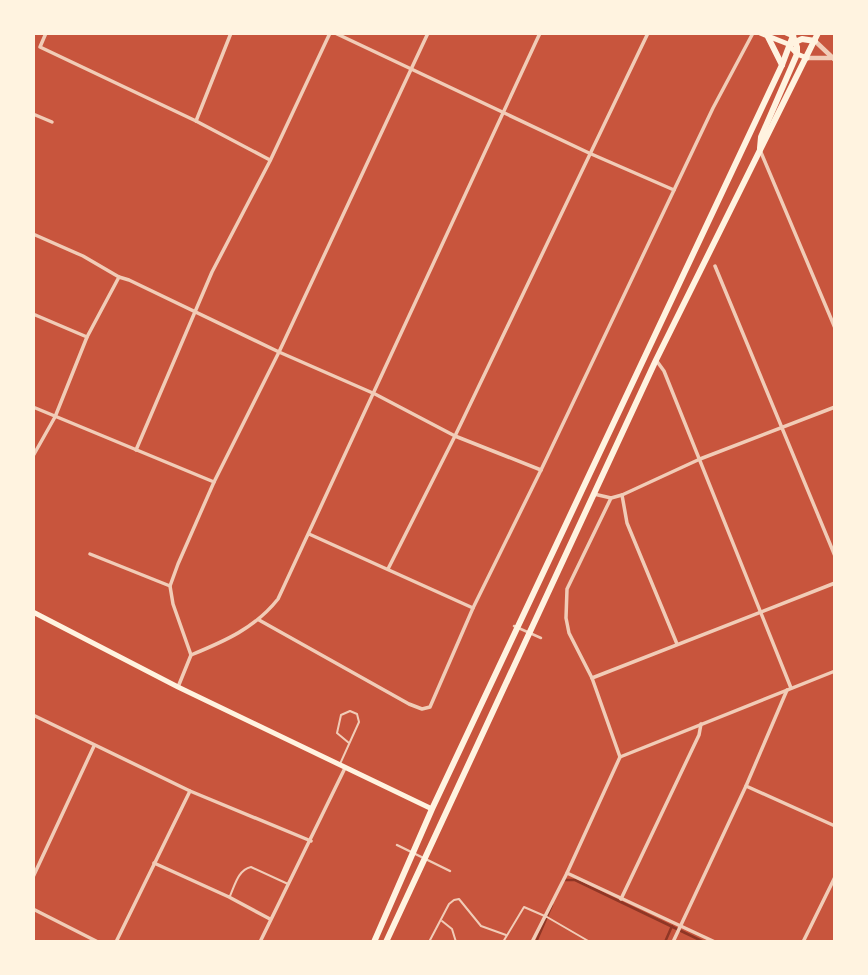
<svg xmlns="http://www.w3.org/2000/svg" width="868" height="975" font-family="'Fira Sans Condensed',sans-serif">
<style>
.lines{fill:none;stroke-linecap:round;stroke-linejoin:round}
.stream{stroke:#8f3625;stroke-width:2.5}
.service{stroke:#f1ccb7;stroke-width:2}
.pedestrian{stroke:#f1ccb7;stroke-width:2.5}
.minor{stroke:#f1ccb7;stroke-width:3.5}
.tertiary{stroke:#f1ccb7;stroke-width:4.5}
.secondary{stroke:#fff3e0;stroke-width:5}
.trunk{stroke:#fff3e0;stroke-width:6}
</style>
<rect width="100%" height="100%" fill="#c8553d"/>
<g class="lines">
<g class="stream">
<polyline points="564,880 575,880 704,942"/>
<polyline points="536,942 552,905"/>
<polyline points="665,942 672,926"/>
</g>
<g class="service">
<polyline points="340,764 359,722 357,714 350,711 341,715 337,733 349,743"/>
<path d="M230 896C235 885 238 870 251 867L288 884"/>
<polyline points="442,921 452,929 456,942"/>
<polyline points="429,942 449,904 454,900 459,899 481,926 506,935"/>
<polyline points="503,942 524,907 547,917 590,942"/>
</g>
<g class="pedestrian">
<polyline points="514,626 541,638"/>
<polyline points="397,845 450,871"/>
</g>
<g class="minor">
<polyline points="46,33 40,47 196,121 270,160"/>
<polyline points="335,33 589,153 674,190"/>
<polyline points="33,114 52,122"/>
<polyline points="196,121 231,33"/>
<polyline points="760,150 835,328"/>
<polyline points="33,234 83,256 119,277 129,280 279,352 375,394 455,436 541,470"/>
<polyline points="715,266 835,556"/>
<polyline points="33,314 87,337"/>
<polyline points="656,360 664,371 791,688"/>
<polyline points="33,407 214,482"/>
<polyline points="136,450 212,272 270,161 330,33"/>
<polyline points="33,456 55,417 87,337 119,277"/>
<polyline points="594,494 611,498 622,495 700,459 835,407"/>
<polyline points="622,495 627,523 677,644"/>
<polyline points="309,534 473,608"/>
<polyline points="90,554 170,586"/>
<polyline points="388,569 455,436 648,33"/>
<polyline points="259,620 409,704 422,709 430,707 473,608 541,470 713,108 753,33"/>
<path d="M191 655C225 641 255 628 278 599L540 33"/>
<polyline points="592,678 835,583"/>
<polyline points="178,687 191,655 173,604 170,586 178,564 214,482 279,352 428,33"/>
<polyline points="33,715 190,791 311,841"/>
<polyline points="620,757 835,671"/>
<polyline points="746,786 835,826"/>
<polyline points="154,863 229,897 270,919"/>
<polyline points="567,873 715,942"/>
<polyline points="33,877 94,746"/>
<polyline points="621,899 699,735 701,724"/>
<polyline points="33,909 98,942"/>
<polyline points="116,942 190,791"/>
<polyline points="260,942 345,768"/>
<polyline points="532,942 567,873 620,757 592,678 569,633 566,618 567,589 611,498"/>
<polyline points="673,942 746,786 787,690"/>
<polyline points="803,942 835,877"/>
</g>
<g class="tertiary">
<polyline points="815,41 835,60"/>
<polyline points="807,58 831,58"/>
</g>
<g class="secondary">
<polyline points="760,33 788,44 797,54 807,58"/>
<polyline points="786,33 793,36"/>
<polyline points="33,612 178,687 432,809"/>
</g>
<g class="trunk">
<polyline points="768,37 782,65"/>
<polyline points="793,43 802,39 815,41"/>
<polyline points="760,148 761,137 797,54 797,47 793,36"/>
<polyline points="374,942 432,809 782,65 794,33"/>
<polyline points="386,942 656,360 818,33"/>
</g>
</g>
<rect width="868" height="975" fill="none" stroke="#fff3e0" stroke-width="70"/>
</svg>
